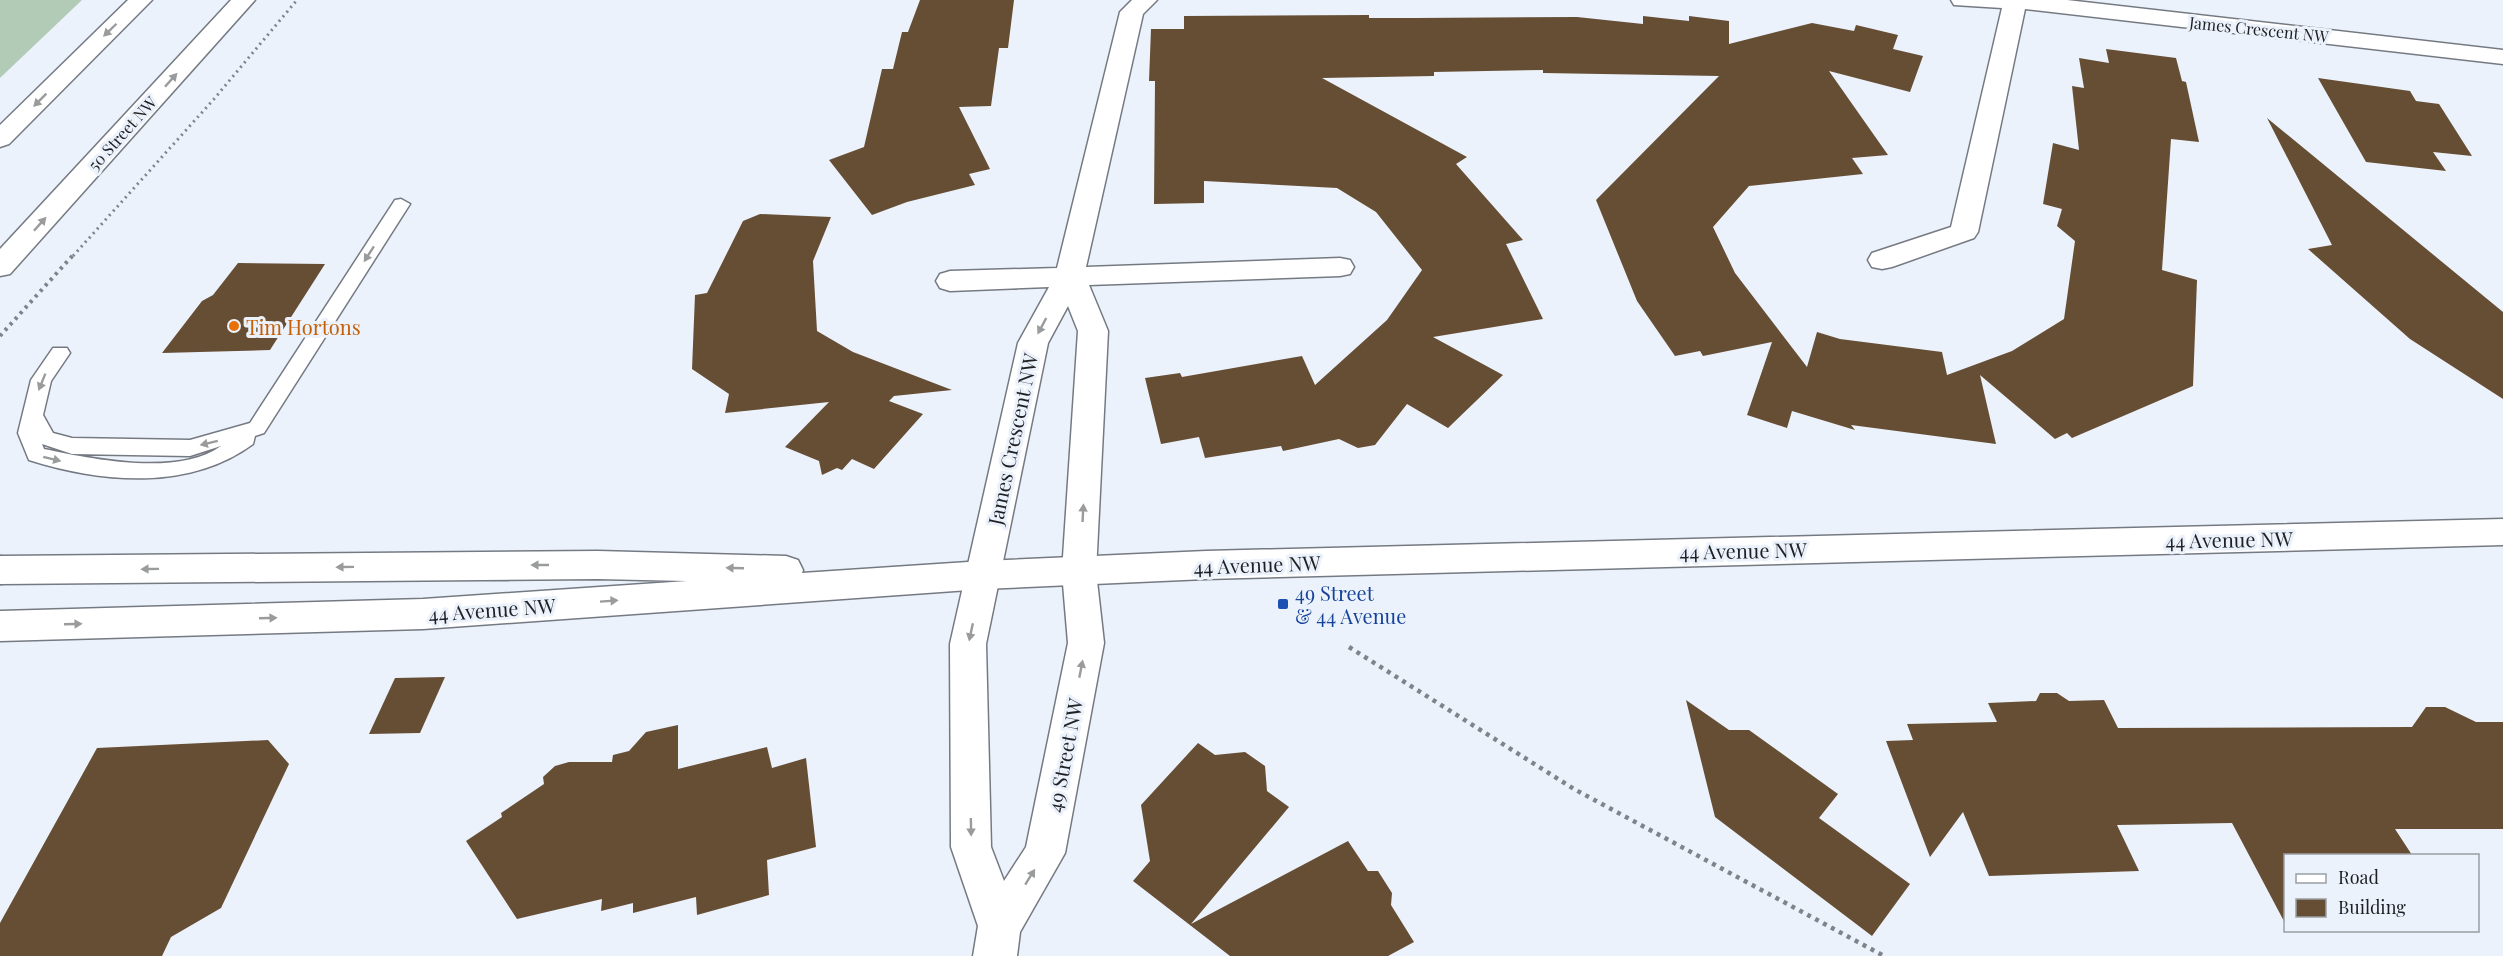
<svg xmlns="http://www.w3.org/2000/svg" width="2503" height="956" font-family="'Playfair Display',serif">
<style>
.green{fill:#b2cbb7}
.building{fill:#664e35}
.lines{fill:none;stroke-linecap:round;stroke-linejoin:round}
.service-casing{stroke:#757a82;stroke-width:3}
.minor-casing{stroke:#757a82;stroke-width:3}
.tertiary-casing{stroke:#757a82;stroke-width:3}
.primary-casing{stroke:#757a82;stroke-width:3}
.path-far2{stroke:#80848a;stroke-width:3;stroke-dasharray:2 4;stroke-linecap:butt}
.path-far1{stroke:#80848a;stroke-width:4;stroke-dasharray:3 4.5;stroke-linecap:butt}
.path{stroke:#80848a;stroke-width:4.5;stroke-dasharray:4 5;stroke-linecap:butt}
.service{fill:#fff;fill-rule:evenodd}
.minor{fill:#fff;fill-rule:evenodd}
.tertiary{fill:#fff;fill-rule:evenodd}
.primary{fill:#fff;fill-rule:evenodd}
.oneway{fill:#9a9b9c}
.food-dot{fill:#e8710a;stroke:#ecf2fb;stroke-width:2}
.transit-dot{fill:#1a4fb4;stroke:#ecf2fb;stroke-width:2}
.labels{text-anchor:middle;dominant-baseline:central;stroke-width:6;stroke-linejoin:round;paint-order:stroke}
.far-street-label{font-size:16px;fill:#1e2023;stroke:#ecf2fb}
.food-label{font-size:20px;fill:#c56008;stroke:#ecf2fb;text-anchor:start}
.street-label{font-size:20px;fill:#1e2023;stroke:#ecf2fb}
.transit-label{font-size:20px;fill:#164399;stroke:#ecf2fb;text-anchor:start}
</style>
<rect width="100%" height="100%" fill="#ecf2fb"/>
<polygon class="green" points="0,0 82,0 0,78"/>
<g class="building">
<polygon points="920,0 1014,0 1008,48 999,48 991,106 959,107 990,169 969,174 975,185 907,202 872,215 829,160 864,147 882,69 893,69 902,32 908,32"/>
<polygon points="1369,15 1369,18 1416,18 1577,17 1643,24 1643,16 1689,21 1689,16 1729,21 1729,44 1812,23 1854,31 1856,25 1898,35 1893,49 1923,56 1910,92 1829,71 1888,155 1852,158 1863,174 1749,186 1713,227 1735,273 1807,367 1817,332 1840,339 1942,352 1947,375 2012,351 2064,319 2075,241 2057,226 2062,209 2043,204 2053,143 2079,150 2072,86 2084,88 2079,58 2109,63 2106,49 2176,58 2182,81 2186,82 2199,142 2171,139 2162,270 2197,280 2193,386 2072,438 2067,433 2055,439 1980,375 1996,444 1851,425 1855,430 1792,411 1787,428 1747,415 1772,342 1703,356 1700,351 1675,356 1637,301 1596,200 1719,76 1543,73 1543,70 1434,72 1434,76 1322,78 1467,157 1456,164 1523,240 1506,244 1543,319 1433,337 1503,375 1448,428 1407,404 1375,445 1358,448 1339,439 1283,451 1281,446 1205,458 1199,437 1161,444 1145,378 1180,373 1182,377 1302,356 1315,385 1387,320 1422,270 1376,212 1337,188 1204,181 1204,203 1154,204 1155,81 1149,81 1151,29 1184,29 1184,16"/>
<polygon points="2318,78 2410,91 2416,101 2439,104 2472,156 2433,152 2446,171 2366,162"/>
<polygon points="2267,118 2503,312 2503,399 2410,339 2308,249 2332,245"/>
<polygon points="760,214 831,217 813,261 817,331 853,352 952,390 894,396 889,401 923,414 874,469 852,459 842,470 837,468 822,475 819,461 785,447 829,402 725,413 729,394 692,369 695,295 707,293 743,221"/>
<polygon points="238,263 325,264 270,350 162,353 202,301 213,295"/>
<polygon points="445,677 420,733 369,734 395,678"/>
<polygon points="2040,693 2057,693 2069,701 2104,700 2118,728 2412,727 2426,707 2445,707 2476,722 2503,722 2503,829 2395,829 2412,855 2286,855 2286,925 2232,823 2117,825 2139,871 1989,876 1963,812 1930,857 1886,741 1913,740 1907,724 1997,722 1988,703 2036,701"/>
<polygon points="1686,700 1729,730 1749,730 1838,794 1819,818 1910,884 1872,936 1715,817"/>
<polygon points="678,725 678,769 767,747 772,768 806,758 816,847 767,860 769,895 697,915 696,897 633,913 633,903 601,911 602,899 517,919 466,841 502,817 501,813 544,784 543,777 555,766 569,762 612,762 613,755 629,751 646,732"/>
<polygon points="268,740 289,764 221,908 171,937 162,956 0,956 0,923 97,748"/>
<polygon points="1198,743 1215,755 1245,752 1265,766 1267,791 1289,807 1191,924 1348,841 1368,871 1378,871 1392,893 1391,905 1414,942 1388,956 1230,956 1133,881 1150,861 1141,805"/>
</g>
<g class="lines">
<defs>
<path id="service" d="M401 199 410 204 264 433 255 436 253 444C189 491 102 483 29 460L18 433 31 380 53 348H67L70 353 51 381 43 415 53 433 72 438 190 440 250 423 395 200ZM42 444 72 454 190 456 221 446C178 477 92 459 44 449Z"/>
<g id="minor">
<path d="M1132 0H1157L1143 14 1086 267 1340 258 1350 260 1354 267 1350 274 1340 276 1089 285 1108 331 1096 572 1104 643 1065 853 1020 932 1017 956H973L978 926 951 847 950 644 1018 343 1049 287 950 291 940 288 936 281 940 274 950 271 1057 268 1120 12ZM1068 306 1078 331 1062 572 1068 643 1026 847 1004 881 991 847 986 644 1048 343Z"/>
<polygon points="1951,0 2067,0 2503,50 2503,64 2025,9 1978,232 1974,238 1892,267 1882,269 1872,267 1868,260 1872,253 1951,227 2002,8 1954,5"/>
</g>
<polygon id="tertiary" points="2503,519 2503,545 1206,579 983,589 423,629 0,641 0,611 423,599 687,581 598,579 0,584 0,556 598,551 786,556 798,560 803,570 802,573 983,561 1206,551"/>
<g id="primary">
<polygon points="128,0 152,0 9,144 0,147 0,125"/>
<polygon points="231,0 255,0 10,274 0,276 0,249"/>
<polygon points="0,556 13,560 18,570 13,580 1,584"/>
</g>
</defs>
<use href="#service" class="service-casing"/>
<use href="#minor" class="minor-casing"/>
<use href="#tertiary" class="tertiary-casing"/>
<use href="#primary" class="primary-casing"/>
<polyline class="path-far2" points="73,256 214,99 297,0"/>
<polyline class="path-far1" points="0,336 74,254"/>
<polyline class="path" points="1349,647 1574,789 1884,956"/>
<use href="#service" class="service"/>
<use href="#minor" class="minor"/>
<use href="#tertiary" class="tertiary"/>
<use href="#primary" class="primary"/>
</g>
<defs><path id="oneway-solid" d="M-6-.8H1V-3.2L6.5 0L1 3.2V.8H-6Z" transform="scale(1.5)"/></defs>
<g class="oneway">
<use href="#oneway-solid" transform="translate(110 30) rotate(136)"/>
<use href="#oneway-solid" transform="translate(171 80) rotate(-48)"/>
<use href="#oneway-solid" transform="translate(40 100) rotate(135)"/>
<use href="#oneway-solid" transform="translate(40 224) rotate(-48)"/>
<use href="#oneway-solid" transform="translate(369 254) rotate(123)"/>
<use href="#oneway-solid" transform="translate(1042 326) rotate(118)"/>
<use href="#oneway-solid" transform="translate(42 382) rotate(112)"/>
<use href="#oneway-solid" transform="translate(209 443) rotate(166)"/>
<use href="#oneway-solid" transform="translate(52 459) rotate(14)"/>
<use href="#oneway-solid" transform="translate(1083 513) rotate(-87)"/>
<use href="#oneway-solid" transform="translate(540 565) rotate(180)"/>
<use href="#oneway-solid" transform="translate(345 567) rotate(179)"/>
<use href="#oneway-solid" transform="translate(735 568) rotate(-178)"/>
<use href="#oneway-solid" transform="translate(150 569) rotate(179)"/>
<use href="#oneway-solid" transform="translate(609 601) rotate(-4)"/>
<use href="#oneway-solid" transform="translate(268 618) rotate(-2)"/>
<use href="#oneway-solid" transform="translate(73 624) rotate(-2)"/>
<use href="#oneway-solid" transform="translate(971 632) rotate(102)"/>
<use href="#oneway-solid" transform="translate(1081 669) rotate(-79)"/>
<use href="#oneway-solid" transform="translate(971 827) rotate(89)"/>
<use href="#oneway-solid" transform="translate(1030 877) rotate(-58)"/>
</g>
<circle class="food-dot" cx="234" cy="326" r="6"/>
<rect class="transit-dot" x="1277" y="598" width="12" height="12" rx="3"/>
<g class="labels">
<g class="far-street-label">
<text transform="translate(2259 29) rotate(6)">James Crescent NW</text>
<text transform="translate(122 133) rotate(-48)">50 Street NW</text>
</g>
<g class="food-label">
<text x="246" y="326">Tim Hortons</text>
</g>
<g class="street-label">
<text transform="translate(1012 439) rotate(-78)">James Crescent NW</text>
<text transform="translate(2229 539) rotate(-1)">44 Avenue NW</text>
<text transform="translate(1743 550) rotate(-1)">44 Avenue NW</text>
<text transform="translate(1257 564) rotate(-2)">44 Avenue NW</text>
<text transform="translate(492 609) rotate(-4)">44 Avenue NW</text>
<text transform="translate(1064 755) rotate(-79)">49 Street NW</text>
</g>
<g class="transit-label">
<text x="1295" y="592">49 Street<tspan x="1295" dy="23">&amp; 44 Avenue</tspan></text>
</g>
</g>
<rect x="2284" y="854" width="195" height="78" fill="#ecf2fb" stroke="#9a9ea5" stroke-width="1.5"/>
<rect x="2296" y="874" width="30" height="9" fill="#ffffff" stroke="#9a9ea5" stroke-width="1.5"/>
<text x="2338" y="884" font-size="18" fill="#1e2023">Road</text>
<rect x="2296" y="899" width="30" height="18" fill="#664e35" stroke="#9a9ea5" stroke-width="1.5"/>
<text x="2338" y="914" font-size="18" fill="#1e2023">Building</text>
</svg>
